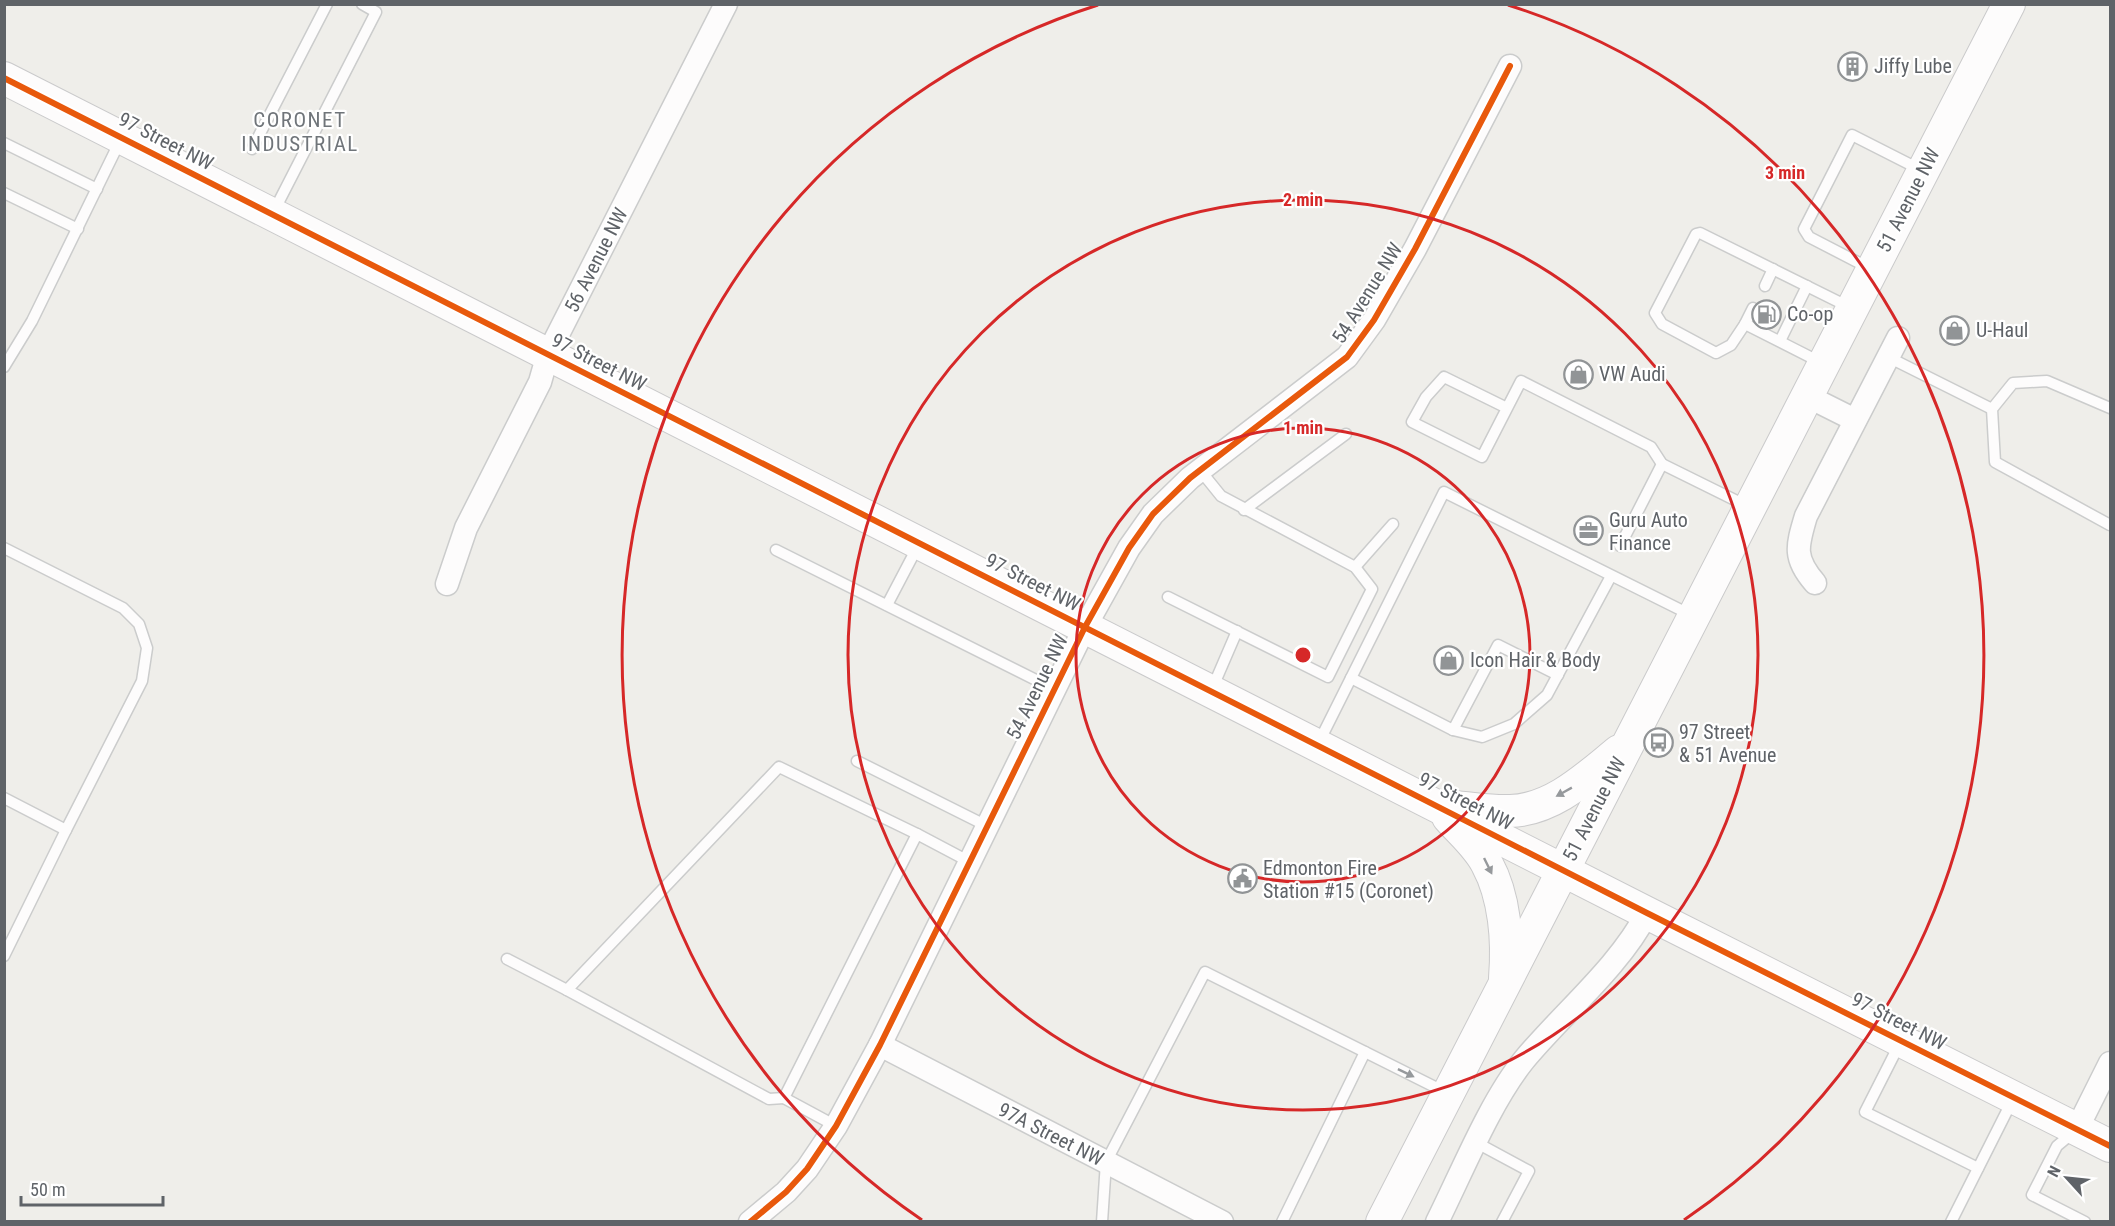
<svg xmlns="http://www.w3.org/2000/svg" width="2115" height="1226" font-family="'Roboto Condensed',sans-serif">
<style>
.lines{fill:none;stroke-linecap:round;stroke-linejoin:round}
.lane-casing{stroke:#cbcccc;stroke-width:13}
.street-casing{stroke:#cbcccc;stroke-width:25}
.secondary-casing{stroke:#cacacb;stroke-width:34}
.lane{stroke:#fdfcfc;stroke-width:10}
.street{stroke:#fdfcfc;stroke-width:22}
.secondary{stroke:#fdfcfc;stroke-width:32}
.cycleway-casing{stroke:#fff;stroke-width:10}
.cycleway{stroke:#e8590c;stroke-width:6}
.oneway{fill:#96999c}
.ring{fill:none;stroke:#d62828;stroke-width:3}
.labels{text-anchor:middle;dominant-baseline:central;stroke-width:4.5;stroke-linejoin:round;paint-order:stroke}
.poi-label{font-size:20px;fill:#5f6368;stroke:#fff;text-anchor:start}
.street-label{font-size:20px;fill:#5f6368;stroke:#fff}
.neighbourhood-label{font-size:21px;letter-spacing:1.5px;fill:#70757a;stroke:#fff}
.centre{fill:#d62828;stroke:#fff;stroke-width:3}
.ring-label{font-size:18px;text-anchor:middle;font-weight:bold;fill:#d62828;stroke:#fff;stroke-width:4.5;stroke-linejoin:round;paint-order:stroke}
</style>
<rect width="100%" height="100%" fill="#efeeea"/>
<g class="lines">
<defs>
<g id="lane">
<polyline points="4,143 97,189"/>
<polyline points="252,149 327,4"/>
<polyline points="4,193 78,229"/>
<polyline points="273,213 376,12 362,4"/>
<polyline points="1869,268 1809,237 1804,229 1852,135 1921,170"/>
<polyline points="1765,286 1773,269"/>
<polyline points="1745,324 1753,308"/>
<polyline points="1780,341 1807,286"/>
<polyline points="1888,357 1992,409"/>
<polyline points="1822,363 1745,324 1731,345 1716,353 1662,324 1655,313 1696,234 1700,233 1849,307"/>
<polyline points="4,367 32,321 120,141"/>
<polyline points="1507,408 1444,377 1426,397 1412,422 1482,457 1521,381 1651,447 1662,464"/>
<polyline points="2110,408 2047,381 2013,383 1992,409 1995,462 2110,525"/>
<polyline points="1244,510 1346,434"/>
<polyline points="1620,546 1662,464 1747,506"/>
<polyline points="4,548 123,608 139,624 147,648 142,681 66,830"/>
<polyline points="776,550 1054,689"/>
<polyline points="1355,567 1393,524"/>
<polyline points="1168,597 1328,677 1372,589 1355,567 1221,496 1200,470"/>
<polyline points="887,605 919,544"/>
<polyline points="1351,678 1453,730 1482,737 1514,724 1547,695 1611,576"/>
<polyline points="1212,689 1237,631"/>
<polyline points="1453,730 1498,645 1558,675"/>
<polyline points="1318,744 1444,492 1691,615"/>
<polyline points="857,761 987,826"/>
<polyline points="4,798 66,830 4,956"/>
<polyline points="507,959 567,990"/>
<polyline points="1900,1043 1865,1112 1978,1168"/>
<polyline points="784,1098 769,1099 567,990 779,767 917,834"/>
<polyline points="836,1126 784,1098 917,834 970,862"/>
<polyline points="2075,1131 2057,1146 2032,1195 2085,1222"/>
<polyline points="1477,1143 1529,1171 1502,1222"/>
<polyline points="1102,1222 1106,1162 1205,972 1445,1092"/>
<polyline points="1282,1222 1365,1052"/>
<polyline points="1951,1222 2012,1101"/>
</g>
<g id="street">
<polyline points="1807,396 1855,420"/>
<path d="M1815 583C1793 558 1797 546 1806 516L1898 338"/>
<polyline points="447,584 466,528 540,382 548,354 726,4"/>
<polyline points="880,1045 1222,1222"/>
<polyline points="2077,1129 2110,1063"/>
<polyline points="750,1222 786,1192 807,1169 836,1126 880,1045 1085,627 1129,548 1153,514 1190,478 1347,357 1374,320 1415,249 1510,66"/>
<path d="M1437 1222C1462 1172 1490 1102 1524 1060 1562 1014 1620 966 1647 913"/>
</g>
<g id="secondary">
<polyline points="4,78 1647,913 2110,1146"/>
<path d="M1453 807C1471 808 1491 812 1510 811 1553 810 1588 776 1619 751"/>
<path d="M1448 817C1461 832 1478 846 1487 864 1505 897 1508 941 1505 978"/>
<polyline points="1382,1222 2009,4"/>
</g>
</defs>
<use href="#lane" class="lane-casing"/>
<use href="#street" class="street-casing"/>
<use href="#secondary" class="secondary-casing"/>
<use href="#lane" class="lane"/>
<use href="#street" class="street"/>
<use href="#secondary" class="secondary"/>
<defs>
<g id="cycleway">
<polyline points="4,78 1647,913 2110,1146"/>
<polyline points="750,1222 786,1192 807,1169 836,1126 880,1045 1085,627 1129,548 1153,514 1190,478 1347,357 1374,320 1415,249 1510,66"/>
</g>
</defs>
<use href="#cycleway" class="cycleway-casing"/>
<use href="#cycleway" class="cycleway"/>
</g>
<defs><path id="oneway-solid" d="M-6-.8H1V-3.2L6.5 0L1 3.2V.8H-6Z" transform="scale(1.5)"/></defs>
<g class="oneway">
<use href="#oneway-solid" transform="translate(1564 792) rotate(151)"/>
<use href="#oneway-solid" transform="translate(1488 866) rotate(64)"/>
<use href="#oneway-solid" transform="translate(1406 1073) rotate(26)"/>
</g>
<g class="ring">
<circle cx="1303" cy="655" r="227"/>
<circle cx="1303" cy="655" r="455"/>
<path d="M922 1220A682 682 0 0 1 1098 5M1508 5A682 682 0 0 1 1684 1220"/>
</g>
<defs>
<symbol id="building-ring" viewBox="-11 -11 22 22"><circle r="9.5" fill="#fff" stroke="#919496" stroke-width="1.5"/><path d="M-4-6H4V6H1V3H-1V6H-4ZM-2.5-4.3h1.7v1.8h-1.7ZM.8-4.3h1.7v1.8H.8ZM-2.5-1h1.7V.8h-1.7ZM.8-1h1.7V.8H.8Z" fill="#919496"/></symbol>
<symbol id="fuel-ring" viewBox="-11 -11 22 22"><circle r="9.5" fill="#fff" stroke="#919496" stroke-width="1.5"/><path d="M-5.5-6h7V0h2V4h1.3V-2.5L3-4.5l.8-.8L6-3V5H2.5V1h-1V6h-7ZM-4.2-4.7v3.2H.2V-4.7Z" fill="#919496"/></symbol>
<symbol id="shop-ring" viewBox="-11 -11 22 22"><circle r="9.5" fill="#fff" stroke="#919496" stroke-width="1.5"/><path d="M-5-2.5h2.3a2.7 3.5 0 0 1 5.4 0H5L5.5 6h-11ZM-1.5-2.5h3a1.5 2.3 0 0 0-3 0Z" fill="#919496"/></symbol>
<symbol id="office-ring" viewBox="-11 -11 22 22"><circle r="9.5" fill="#fff" stroke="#919496" stroke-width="1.5"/><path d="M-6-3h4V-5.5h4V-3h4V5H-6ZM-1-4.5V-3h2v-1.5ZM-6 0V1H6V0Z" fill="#919496"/></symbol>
<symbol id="bus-ring" viewBox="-11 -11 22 22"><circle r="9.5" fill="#fff" stroke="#919496" stroke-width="1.5"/><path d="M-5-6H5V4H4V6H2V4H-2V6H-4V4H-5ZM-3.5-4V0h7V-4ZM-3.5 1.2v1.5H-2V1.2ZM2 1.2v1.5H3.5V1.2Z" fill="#919496"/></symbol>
<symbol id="civic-ring" viewBox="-11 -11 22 22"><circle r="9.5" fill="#fff" stroke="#919496" stroke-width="1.5"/><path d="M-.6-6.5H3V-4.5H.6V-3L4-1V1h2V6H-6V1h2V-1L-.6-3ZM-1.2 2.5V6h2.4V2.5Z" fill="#919496"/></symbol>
</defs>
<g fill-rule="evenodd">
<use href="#building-ring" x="1836" y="50" width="33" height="33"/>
<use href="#fuel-ring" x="1750" y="298" width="33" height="33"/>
<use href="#shop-ring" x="1938" y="314" width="33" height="33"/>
<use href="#shop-ring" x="1562" y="358" width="33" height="33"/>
<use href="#office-ring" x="1572" y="514" width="33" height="33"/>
<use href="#shop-ring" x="1432" y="644" width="33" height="33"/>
<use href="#bus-ring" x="1642" y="726" width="33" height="33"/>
<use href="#civic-ring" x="1226" y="862" width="33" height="33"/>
</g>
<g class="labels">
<g class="poi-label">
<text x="1874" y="66">Jiffy Lube</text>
<text x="1787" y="314">Co-op</text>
<text x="1976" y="330">U-Haul</text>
<text x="1599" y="374">VW Audi</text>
<text x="1609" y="520">Guru Auto<tspan x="1609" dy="23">Finance</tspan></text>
<text x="1470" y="660">Icon Hair &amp; Body</text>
<text x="1679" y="732">97 Street<tspan x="1679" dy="23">&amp; 51 Avenue</tspan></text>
<text x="1263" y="868">Edmonton Fire<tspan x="1263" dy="23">Station #15 (Coronet)</tspan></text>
</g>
<g class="street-label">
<text transform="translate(166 141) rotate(27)">97 Street NW</text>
<text transform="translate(1908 200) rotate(-63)">51 Avenue NW</text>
<text transform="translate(596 260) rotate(-63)">56 Avenue NW</text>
<text transform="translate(1367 293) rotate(-58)">54 Avenue NW</text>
<text transform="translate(599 362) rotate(27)">97 Street NW</text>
<text transform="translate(1033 582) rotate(27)">97 Street NW</text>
<text transform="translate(1037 687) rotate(-64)">54 Avenue NW</text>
<text transform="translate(1466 801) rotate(27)">97 Street NW</text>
<text transform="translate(1594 809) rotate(-63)">51 Avenue NW</text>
<text transform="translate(1899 1021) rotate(27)">97 Street NW</text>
<text transform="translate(1051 1134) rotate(27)">97A Street NW</text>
</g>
<g class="neighbourhood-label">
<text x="300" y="120">CORONET<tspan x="300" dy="24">INDUSTRIAL</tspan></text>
</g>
</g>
<circle cx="1303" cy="655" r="9" class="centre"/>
<g class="ring-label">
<text x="1785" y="179">3 min</text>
<text x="1303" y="206">2 min</text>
<text x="1303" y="434">1 min</text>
</g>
<rect width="2115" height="1226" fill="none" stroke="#5f6368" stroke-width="12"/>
<g transform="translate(2067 1178) rotate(297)" stroke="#ffffff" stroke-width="4.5" paint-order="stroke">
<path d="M0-4.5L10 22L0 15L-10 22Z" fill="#5f6368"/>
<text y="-9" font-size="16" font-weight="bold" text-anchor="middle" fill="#5f6368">N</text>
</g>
<path d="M21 1196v9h142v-9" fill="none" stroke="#5f6368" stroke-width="3"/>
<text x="30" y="1196" font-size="18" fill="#5f6368" stroke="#ffffff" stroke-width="4.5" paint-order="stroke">50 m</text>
</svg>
